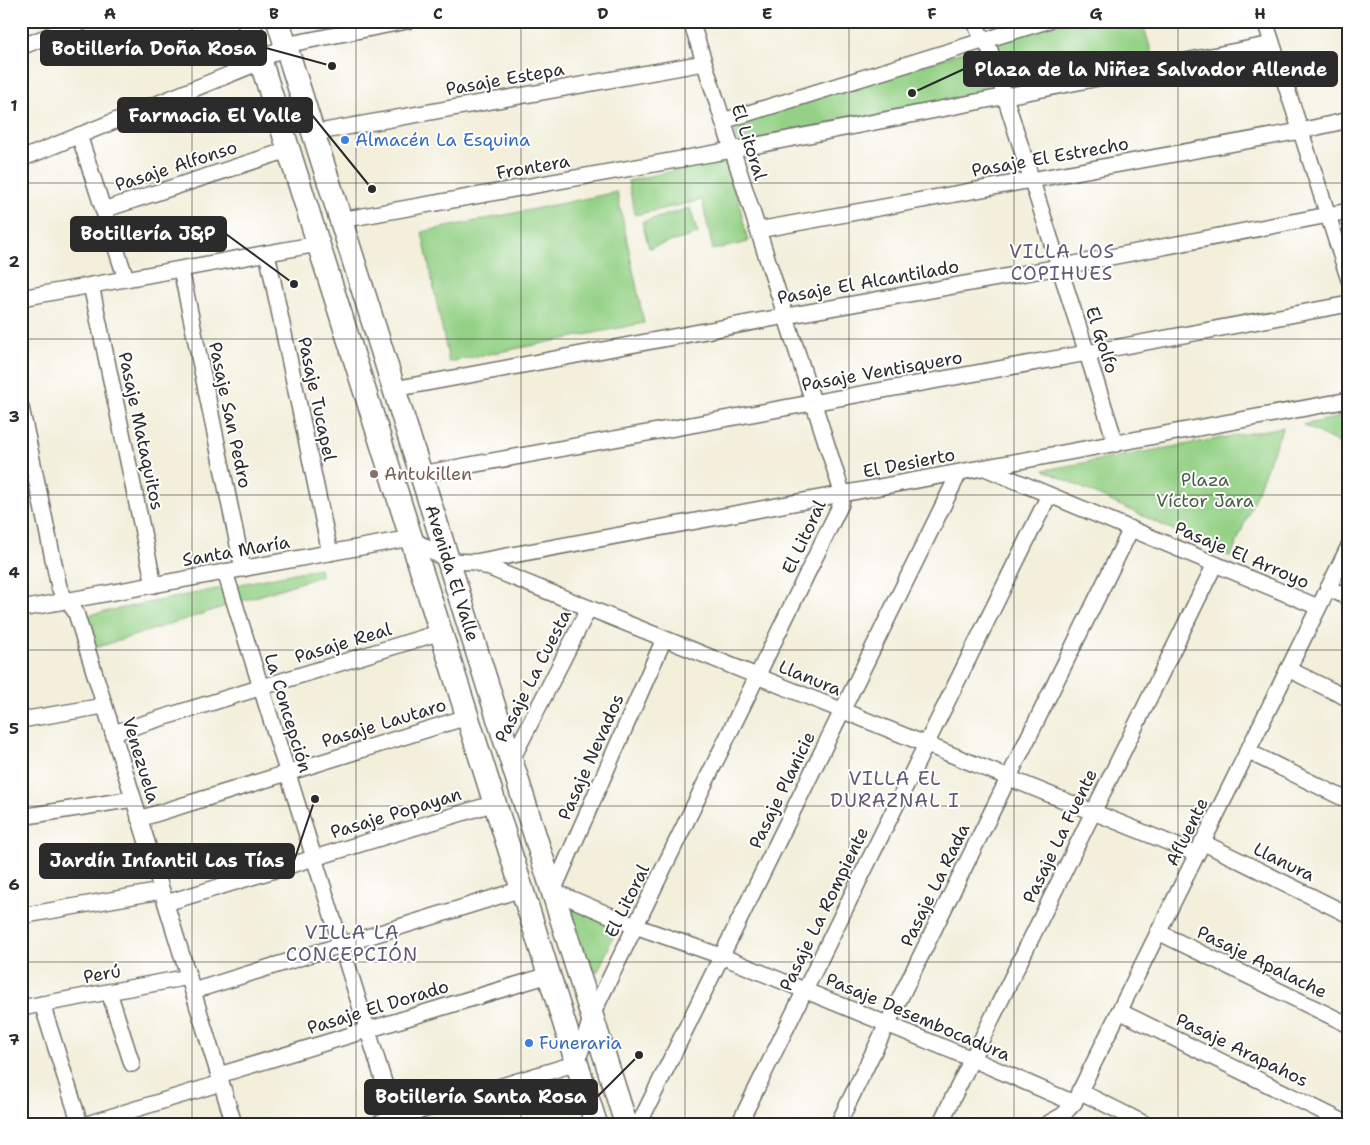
<svg xmlns="http://www.w3.org/2000/svg" width="1370" height="1145" font-family="'Shantell Sans',sans-serif">
<style>
.green{fill:#94d186;stroke:#607e58}
.lines{fill:none;stroke-linecap:round;stroke-linejoin:round}
.street-casing{stroke:#717069;stroke-width:18}
.secondary-casing{stroke:#717069;stroke-width:25}
.street{stroke:#fff;stroke-width:15}
.secondary{stroke:#fff;stroke-width:22}
.grid{fill:none;stroke:#2b2b2b;stroke-width:1;stroke-opacity:0.55}
.shop-dot{fill:#3f7fe0;stroke:#fff;stroke-width:2}
.education-dot{fill:#8d6e63;stroke:#fff;stroke-width:2}
.labels{text-anchor:middle;dominant-baseline:central;stroke-width:4;stroke-linejoin:round;paint-order:stroke}
.street-label{font-size:18px;fill:#2b2b2b;stroke:#fff}
.shop-label{font-size:18px;fill:#366cbe;stroke:#fff;text-anchor:start}
.education-label{font-size:18px;fill:#785e54;stroke:#fff;text-anchor:start}
.park-label{font-size:18px;fill:#4a5d46;stroke:#fff}
.neighbourhood-label{font-size:19px;letter-spacing:1px;fill:#5e5970;stroke:#fff}
.leader{fill:none;stroke:#2b2b2b;stroke-width:2}
.callout-dot{fill:#2b2b2b;stroke:#fff;stroke-width:2}
.callout{fill:#2b2b2b;stroke:#2b2b2b;stroke-width:2}
.callout-label{font-size:19px;text-anchor:middle;font-weight:bold;fill:#fff}
.neatline{fill:none;stroke:#2b2b2b;stroke-width:2}
.grid-label{font-size:16px;text-anchor:middle;font-weight:bold;fill:#2b2b2b}
</style>
<rect width="100%" height="100%" fill="#fff"/>
<filter id="ink" filterUnits="userSpaceOnUse"><feTurbulence type="fractalNoise" baseFrequency=".02" numOctaves="2"/><feDisplacementMap in="SourceGraphic" scale="10" xChannelSelector="R" yChannelSelector="G"/><feConvolveMatrix kernelMatrix="1 2 1 2 8 2 1 2 1" color-interpolation-filters="sRGB"/></filter>
<filter id="wash" filterUnits="userSpaceOnUse"><feTurbulence type="fractalNoise" baseFrequency=".0096" numOctaves="4" result="noise"/><feDisplacementMap in="SourceGraphic" scale="20" xChannelSelector="R" yChannelSelector="G"/><feGaussianBlur stdDeviation="1.12" result="paint"/><feColorMatrix in="noise" values="0 0 0 0 0 0 0 0 0 0 0 0 0 0 0 0 0 1.4 0 .05"/><feComposite in="paint" operator="in"/></filter>
<g filter="url(#wash)">
<rect width="100%" height="100%" fill="#f3efdb"/>
<g class="green">
<polygon points="1064,21 1142,21 1154,60 738,144 732,126 975,48"/>
<polygon points="729,158 748,242 713,250 702,200 635,215 628,181"/>
<polygon points="617,192 644,323 449,362 422,232"/>
<polygon points="690,208 698,234 649,248 642,222"/>
<polygon points="1349,415 1349,448 1303,425"/>
<polygon points="1283,427 1231,557 1044,470"/>
<polygon points="319,568 321,576 95,648 84,616"/>
<polygon points="570,907 617,929 598,971 589,970"/>
</g>
</g>
<g filter="url(#ink)">
<g class="lines">
<defs>
<g id="street">
<polyline points="975,21 978,30 990,50 1116,444"/>
<polyline points="1265,21 1349,280"/>
<polyline points="21,47 85,21"/>
<polyline points="723,121 1047,21"/>
<polyline points="313,133 704,63"/>
<polyline points="79,135 126,279"/>
<polyline points="21,159 260,62 285,45 407,21"/>
<polyline points="103,210 288,150"/>
<polyline points="341,220 732,150 1272,44"/>
<polyline points="758,230 1300,131 1349,120"/>
<polyline points="267,253 330,553"/>
<polyline points="181,269 243,569"/>
<polyline points="91,285 154,585"/>
<polyline points="21,298 318,244"/>
<polyline points="394,389 786,316 1059,267 1349,211"/>
<path d="M21 407 59 587C63 598 71 604 76 613L234 1124"/>
<polyline points="985,468 1318,607"/>
<polyline points="421,474 1087,353 1349,304"/>
<polyline points="475,562 1349,400"/>
<polyline points="225,572 397,1124"/>
<polyline points="1328,588 1349,598"/>
<polyline points="21,609 411,538 448,561 475,562 1197,854"/>
<polyline points="664,639 553,891 635,926 721,956 972,1059 1074,1103"/>
<polyline points="1288,669 1349,699"/>
<polyline points="21,720 104,706"/>
<polyline points="113,733 441,632"/>
<polyline points="1247,751 1349,801"/>
<polyline points="511,761 589,608"/>
<polyline points="21,817 133,799"/>
<polyline points="139,819 467,717"/>
<polyline points="1202,842 1349,915"/>
<polyline points="166,903 495,803"/>
<polyline points="21,916 161,891"/>
<polyline points="1158,932 1349,1025"/>
<polyline points="193,991 522,889"/>
<polyline points="109,992 132,1064"/>
<polyline points="42,1004 80,1124"/>
<polyline points="21,1008 189,977"/>
<polyline points="1119,1011 1348,1124"/>
<polyline points="219,1075 549,975"/>
<polyline points="1079,1091 1145,1124"/>
<polyline points="87,1124 221,1083"/>
<polyline points="377,1124 577,1063 592,1015 841,504 843,495 691,21"/>
<polyline points="639,1124 959,473"/>
<polyline points="739,1124 1049,495"/>
<polyline points="838,1124 1131,529"/>
<polyline points="940,1124 1215,564"/>
<polyline points="1047,1124 1063,1115 1074,1103 1349,546"/>
</g>
<g id="secondary">
<polyline points="248,21 596,1124"/>
<path id="s1" d="M278 21 626 1124"/>
</g>
</defs>
<use href="#street" class="street-casing"/>
<use href="#secondary" class="secondary-casing"/>
<use href="#street" class="street"/>
<use href="#secondary" class="secondary"/>
</g>
</g>
<path class="grid" d="M192 21V1124M356 21V1124M521 21V1124M685 21V1124M849 21V1124M1014 21V1124M1178 21V1124M21 183H1349M21 339H1349M21 495H1349M21 650H1349M21 806H1349M21 962H1349"/>
<g class="shop-dot">
<circle cx="345" cy="140" r="5"/>
<circle cx="529" cy="1043" r="5"/>
</g>
<circle class="education-dot" cx="374" cy="474" r="5"/>
<g class="labels">
<g class="street-label">
<text transform="translate(505 79) rotate(-10)">Pasaje Estepa</text>
<text transform="translate(749 142) rotate(72)">El Litoral</text>
<text transform="translate(1050 157) rotate(-10)">Pasaje El Estrecho</text>
<text transform="translate(176 166) rotate(-18)">Pasaje Alfonso</text>
<text transform="translate(533 167) rotate(-10)">Frontera</text>
<text transform="translate(868 282) rotate(-10)">Pasaje El Alcantilado</text>
<text transform="translate(1102 340) rotate(72)">El Golfo</text>
<text transform="translate(882 371) rotate(-10)">Pasaje Ventisquero</text>
<text transform="translate(317 399) rotate(78)">Pasaje Tucapel</text>
<text transform="translate(230 415) rotate(78)">Pasaje San Pedro</text>
<text transform="translate(141 431) rotate(78)">Pasaje Mataquitos</text>
<text transform="translate(909 463) rotate(-11)">El Desierto</text>
<text transform="translate(804 537) rotate(-65)">El Litoral</text>
<text transform="translate(236 551) rotate(-10)">Santa María</text>
<text transform="translate(1242 555) rotate(23)">Pasaje El Arroyo</text>
<text stroke="none"><textPath href="#s1" startOffset="579">Avenida El Valle</textPath></text>
<text transform="translate(343 643) rotate(-17)">Pasaje Real</text>
<text transform="translate(533 676) rotate(-63)">Pasaje La Cuesta</text>
<text transform="translate(810 678) rotate(22)">Llanura</text>
<text transform="translate(288 713) rotate(73)">La Concepción</text>
<text transform="translate(384 723) rotate(-17)">Pasaje Lautaro</text>
<text transform="translate(591 757) rotate(-66)">Pasaje Nevados</text>
<text transform="translate(141 760) rotate(73)">Venezuela</text>
<text transform="translate(782 790) rotate(-64)">Pasaje Planicie</text>
<text transform="translate(396 813) rotate(-17)">Pasaje Popayan</text>
<text transform="translate(1187 832) rotate(-64)">Afluente</text>
<text transform="translate(1060 836) rotate(-64)">Pasaje La Fuente</text>
<text transform="translate(1284 862) rotate(26)">Llanura</text>
<text transform="translate(935 885) rotate(-64)">Pasaje La Rada</text>
<text transform="translate(627 901) rotate(-64)">El Litoral</text>
<text transform="translate(824 909) rotate(-64)">Pasaje La Rompiente</text>
<text transform="translate(1262 962) rotate(26)">Pasaje Apalache</text>
<text transform="translate(102 974) rotate(-10)">Perú</text>
<text transform="translate(378 1007) rotate(-17)">Pasaje El Dorado</text>
<text transform="translate(918 1017) rotate(23)">Pasaje Desembocadura</text>
<text transform="translate(1242 1050) rotate(26)">Pasaje Arapahos</text>
</g>
<g class="shop-label">
<text x="355" y="140">Almacén La Esquina</text>
<text x="539" y="1043">Funeraria</text>
</g>
<g class="education-label">
<text x="384" y="474">Antukillen</text>
</g>
<g class="park-label">
<text x="1205" y="480">Plaza<tspan x="1205" dy="21">Víctor Jara</tspan></text>
</g>
<g class="neighbourhood-label">
<text x="1062" y="251">VILLA LOS<tspan x="1062" dy="22">COPIHUES</tspan></text>
<text x="895" y="778">VILLA EL<tspan x="895" dy="22">DURAZNAL I</tspan></text>
<text x="352" y="932">VILLA LA<tspan x="352" dy="22">CONCEPCIÓN</tspan></text>
</g>
</g>
<path class="leader" d="M332 66L266 48M912 93L964 69M372 189L312 115M294 284L226 234M315 799L294 861M639 1055L597 1097"/>
<g class="callout-dot">
<circle cx="332" cy="66" r="5"/>
<circle cx="912" cy="93" r="5"/>
<circle cx="372" cy="189" r="5"/>
<circle cx="294" cy="284" r="5"/>
<circle cx="315" cy="799" r="5"/>
<circle cx="639" cy="1055" r="5"/>
</g>
<g class="callout">
<rect x="41" y="31" width="225" height="34" rx="5"/>
<rect x="964" y="52" width="373" height="34" rx="5"/>
<rect x="118" y="98" width="194" height="34" rx="5"/>
<rect x="71" y="217" width="155" height="34" rx="5"/>
<rect x="40" y="844" width="254" height="34" rx="5"/>
<rect x="365" y="1080" width="232" height="34" rx="5"/>
</g>
<g class="callout-label">
<text x="154" y="55">Botillería Doña Rosa</text>
<text x="1151" y="76">Plaza de la Niñez Salvador Allende</text>
<text x="215" y="122">Farmacia El Valle</text>
<text x="148" y="240">Botillería J&amp;P</text>
<text x="167" y="867">Jardín Infantil Las Tías</text>
<text x="481" y="1103">Botillería Santa Rosa</text>
</g>
<rect width="1370" height="1145" fill="none" stroke="#fff" stroke-width="55"/>
<rect x="28" y="28" width="1314" height="1090" class="neatline"/>
<g class="grid-label">
<text x="110" y="19">A</text>
<text x="274" y="19">B</text>
<text x="438" y="19">C</text>
<text x="603" y="19">D</text>
<text x="767" y="19">E</text>
<text x="932" y="19">F</text>
<text x="1096" y="19">G</text>
<text x="1260" y="19">H</text>
<text x="14" y="111">1</text>
<text x="14" y="267">2</text>
<text x="14" y="422">3</text>
<text x="14" y="578">4</text>
<text x="14" y="734">5</text>
<text x="14" y="890">6</text>
<text x="14" y="1045">7</text>
</g>
</svg>
